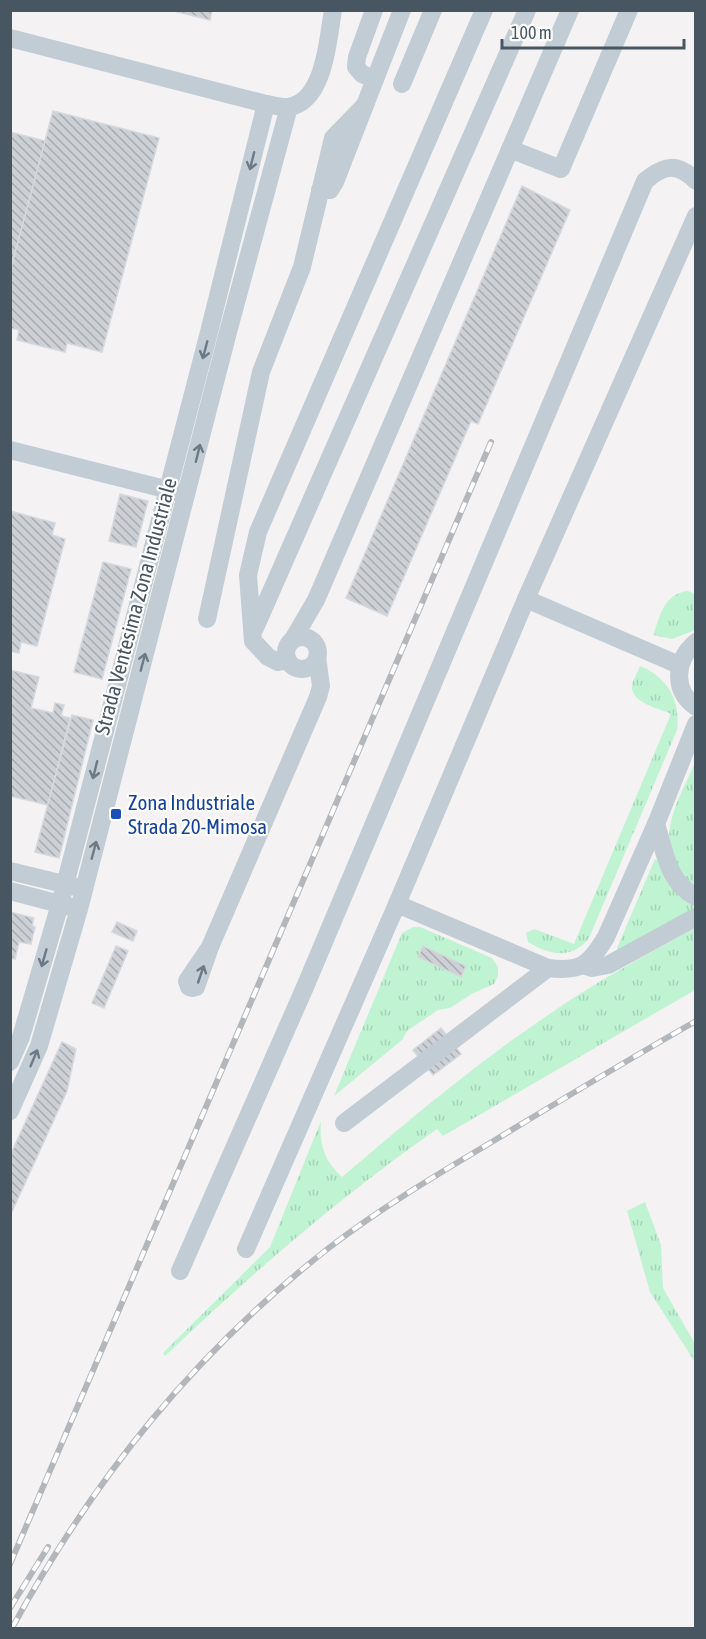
<svg xmlns="http://www.w3.org/2000/svg" width="706" height="1639" font-family="'Asap Condensed',sans-serif">
<style>
.grass{fill:url(#grass-tufts)}
.building{fill:url(#building-back-hatch);stroke:#d5d8dd;stroke-width:1.5}
.lines{fill:none;stroke-linecap:round;stroke-linejoin:round}
.minor{stroke:#c2ccd4;stroke-width:18}
.rail-casing{stroke:#b3b7bc;stroke-width:6}
.rail{stroke:#fff;stroke-width:4;stroke-dasharray:11;stroke-linecap:butt}
.oneway{stroke:#6d7984}
.transit-dot{fill:#1a4fb4;stroke:#fff;stroke-width:2}
.labels{text-anchor:middle;dominant-baseline:central;stroke-width:4.5;stroke-linejoin:round;paint-order:stroke}
.street-label{font-size:21px;fill:#485661;stroke:#fff}
.transit-label{font-size:21px;fill:#164399;stroke:#fff;text-anchor:start}
</style>
<defs>
<pattern id="grass-tufts" width="24" height="20" patternUnits="userSpaceOnUse" patternTransform="scale(1.5)"><rect width="24" height="20" fill="#bff3d2"/><path d="M3 7l-1-3M5 7V3M7 7l1-3M15 17l-1-3M17 17v-4M19 17l1-3" fill="none" stroke="#a6d2b7"/></pattern>
<pattern id="building-back-hatch" width="6" height="6" patternUnits="userSpaceOnUse" patternTransform="scale(1.5)"><rect width="6" height="6" fill="#cdd1d6"/><path d="M-1 5l2 2M0 0l6 6M5-1l2 2" fill="none" stroke="#a8acb1"/></pattern>
</defs>
<rect width="100%" height="100%" fill="#f4f2f2"/>
<g class="grass">
<path d="M688 591 695 594V630L672 639 653 635C661 615 663 594 688 591Z"/>
<path d="M640 666C667 677 681 700 677 730L589 938C572 960 549 955 528 942L526 933 534 929 574 944 671 714C659 708 629 703 632 684 634 678 638 672 640 666Z"/>
<path d="M695 763V889C690 883 681 876 677 869 657 831 680 797 695 763Z"/>
<polygon points="655,859 659,861 695,908 618,951 617,948"/>
<polygon points="413,927 420,927 492,958 498,967 498,976 494,984 473,993 450,1008 438,1010 407,1031 402,1040 334,1096 402,933"/>
<path d="M695 928V990L443 1136 437 1129C340 1197 251 1274 165 1356L163 1353 270 1247 321 1121C319 1144 324 1161 342 1177 410 1119 479 1061 554 1011 599 980 648 954 695 928Z"/>
<polygon points="645,1202 661,1245 663,1288 695,1344 695,1362 650,1292 627,1211"/>
</g>
<g class="building">
<polygon points="170,10 212,10 210,20"/>
<polygon points="53,111 159,138 102,352 67,343 65,352 17,340 19,330 10,328 10,271"/>
<polygon points="10,132 45,141 10,271"/>
<polygon points="522,186 570,210 478,424 471,421 387,616 346,598"/>
<polygon points="120,494 148,501 136,547 109,541"/>
<polygon points="10,511 55,523 52,535 65,539 37,646 21,642 19,653 10,651"/>
<polygon points="103,562 131,569 102,679 74,672"/>
<polygon points="10,670 39,677 31,708 53,713 55,703 64,705 61,716 70,718 48,805 10,796"/>
<polygon points="72,715 93,720 59,858 35,852"/>
<polygon points="10,912 34,918 32,926 35,927 31,944 19,942 15,959 10,958"/>
<polygon points="117,922 137,931 133,941 112,932"/>
<polygon points="116,946 128,951 104,1008 92,1003"/>
<polygon points="423,946 466,966 461,977 418,957"/>
<polygon points="441,1028 461,1054 433,1075 413,1050"/>
<polygon points="62,1042 76,1049 67,1091 10,1216 10,1156"/>
</g>
<g class="lines">
<g class="minor">
<polyline points="374,10 357,57 356,67 362,74 375,79"/>
<path d="M10 38 266 104C273 105 282 108 289 107 325 101 328 38 333 10"/>
<polyline points="402,84 433,10"/>
<polyline points="510,149 561,169 629,10"/>
<polyline points="320,190 330,190 335,182 402,10"/>
<polyline points="10,450 177,492"/>
<polyline points="526,599 679,665"/>
<polyline points="207,619 261,372 302,267 333,138 365,105"/>
<polyline points="255,628 527,10"/>
<circle cx="302" cy="653" r="16"/>
<polyline points="292,641 316,600 570,10"/>
<path d="M696 642C675 660 672 690 696 707"/>
<polyline points="288,660 278,662 268,657 253,641 248,575 258,532 484,10"/>
<path d="M656 824C665 851 667 882 696 897"/>
<polyline points="10,871 76,887"/>
<polyline points="10,891 71,907"/>
<path d="M397 904 548 968C581 972 589 965 606 937L656 824 696 724"/>
<polyline points="210,947 187,981 189,987 192,988 196,987 210,947 318,697 321,686 317,657"/>
<polyline points="583,965 592,968 608,965 696,917"/>
<polyline points="10,1062 21,1037 60,904 208,336 266,104"/>
<polyline points="10,1111 39,1046 79,909 228,332 289,107"/>
<polyline points="344,1123 548,968"/>
<polyline points="246,1249 397,904 526,599 696,216"/>
<path d="M180 1271 305 987 645 181C664 165 677 162 696 181"/>
</g>
<defs>
<g id="rail">
<polyline points="10,1564 491,442"/>
<polyline points="10,1608 48,1547"/>
<path d="M12 1628C94 1478 194 1353 330 1247 382 1207 438 1174 495 1140 561 1100 628 1060 696 1021"/>
</g>
</defs>
<use href="#rail" class="rail-casing"/>
<use href="#rail" class="rail"/>
</g>
<defs><path id="oneway-shaft" d="M-6 0H5M1.5-3L5.5 0L1.5 3" fill="none" stroke-width="1.6" stroke-linecap="round" stroke-linejoin="round" transform="scale(1.5)"/></defs>
<g class="oneway">
<use href="#oneway-shaft" transform="translate(252 161) rotate(104)"/>
<use href="#oneway-shaft" transform="translate(205 350) rotate(105)"/>
<use href="#oneway-shaft" transform="translate(198 453) rotate(-76)"/>
<use href="#oneway-shaft" transform="translate(143 662) rotate(-75)"/>
<use href="#oneway-shaft" transform="translate(95 770) rotate(104)"/>
<use href="#oneway-shaft" transform="translate(94 850) rotate(-75)"/>
<use href="#oneway-shaft" transform="translate(44 958) rotate(106)"/>
<use href="#oneway-shaft" transform="translate(201 974) rotate(-71)"/>
<use href="#oneway-shaft" transform="translate(34 1058) rotate(-67)"/>
</g>
<rect class="transit-dot" x="110" y="808" width="12" height="12" rx="3"/>
<g class="labels">
<g class="street-label">
<text transform="translate(135 606) rotate(-75)">Strada Ventesima Zona Industriale</text>
</g>
<g class="transit-label">
<text x="128" y="802">Zona Industriale<tspan x="128" dy="24">Strada 20-Mimosa</tspan></text>
</g>
</g>
<rect width="706" height="1639" fill="none" stroke="#485661" stroke-width="24"/>
<path d="M502 39v9h182v-9" fill="none" stroke="#485661" stroke-width="3"/>
<text x="511" y="39" font-size="18" fill="#485661" stroke="#ffffff" stroke-width="4.5" paint-order="stroke">100 m</text>
</svg>
